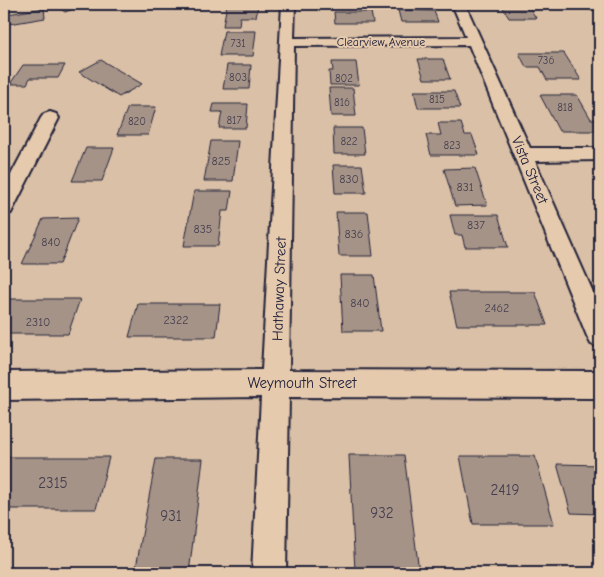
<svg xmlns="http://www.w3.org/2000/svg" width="604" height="577" font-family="'Comic Neue',sans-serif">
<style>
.building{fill:#a69388;stroke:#22223b}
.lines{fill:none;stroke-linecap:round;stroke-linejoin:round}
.minor-casing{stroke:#22223b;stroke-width:4}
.minor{fill:#e6caad;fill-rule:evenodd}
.labels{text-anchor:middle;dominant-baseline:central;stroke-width:4;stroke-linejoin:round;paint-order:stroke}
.far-number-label{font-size:11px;fill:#433e4e}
.far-street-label{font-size:12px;fill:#22223b;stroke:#e6caad}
.number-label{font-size:12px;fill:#433e4e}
.street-label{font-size:15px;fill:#22223b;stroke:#e6caad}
.near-number-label{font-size:15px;fill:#433e4e}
</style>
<rect width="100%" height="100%" fill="#dac0a6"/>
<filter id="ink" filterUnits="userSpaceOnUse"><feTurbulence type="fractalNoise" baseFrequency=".02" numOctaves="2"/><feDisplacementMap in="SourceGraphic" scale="10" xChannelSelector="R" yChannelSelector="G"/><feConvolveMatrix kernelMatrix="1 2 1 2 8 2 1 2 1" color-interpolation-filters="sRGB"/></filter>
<g filter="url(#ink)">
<g class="building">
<polygon points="58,4 87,4 65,12 55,5"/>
<polygon points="227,4 258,4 256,17 240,17 239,26 223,26"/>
<polygon points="501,4 527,4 536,18 509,18"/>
<polygon points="585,4 600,4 600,10 590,10"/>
<polygon points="44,8 45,18 9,24 8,14"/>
<polygon points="398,10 434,11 438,22 401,22"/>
<polygon points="334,12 371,12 373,23 335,23"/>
<polygon points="224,31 256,31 253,56 219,56"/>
<polygon points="519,53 564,53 581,80 547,80 540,67 526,67"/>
<polygon points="418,59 443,59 450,79 424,79"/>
<polygon points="101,60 142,84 119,97 79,72"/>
<polygon points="332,62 356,62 359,85 330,85 329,71 333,71"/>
<polygon points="23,65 65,65 58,78 30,78 27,84 10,84"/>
<polygon points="227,65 251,65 249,89 223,89"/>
<polygon points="329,88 353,88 356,116 331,116"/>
<polygon points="414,91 454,91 460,108 418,108"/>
<polygon points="540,95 577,95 591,119 600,119 600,131 559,131"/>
<polygon points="214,104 248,104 246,128 219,128 222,112 212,112"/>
<polygon points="128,107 156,107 148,135 117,135"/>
<polygon points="438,123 461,123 465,135 472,135 479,155 431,155 426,135 441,135"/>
<polygon points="333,128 362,128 365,154 334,154"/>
<polygon points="211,141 238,141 233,181 204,181"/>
<polygon points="86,148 114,148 102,181 72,181"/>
<polygon points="333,165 362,165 366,193 335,193"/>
<polygon points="475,168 487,205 455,206 444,169"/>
<polygon points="194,191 232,191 229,211 222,211 218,246 184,246"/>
<polygon points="336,212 368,212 373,256 339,256"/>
<polygon points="450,215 498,215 508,247 465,247 462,235 455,235"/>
<polygon points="78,218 60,264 22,264 43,219"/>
<polygon points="340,275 374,275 381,331 343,331"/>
<polygon points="449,292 535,292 547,325 457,325"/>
<polygon points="9,299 80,299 68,334 4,334 4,310"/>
<polygon points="138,304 220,304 216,337 129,337"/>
<polygon points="349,455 404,455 419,571 355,571"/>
<polygon points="460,456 535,456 554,524 473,524"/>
<polygon points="4,457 109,457 96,509 4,509"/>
<polygon points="156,459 203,459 189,573 135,573"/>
<polygon points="557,464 600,465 600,514 571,513"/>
</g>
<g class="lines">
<defs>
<g id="minor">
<polygon points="282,4 295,4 294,38 466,37 452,4 465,4 530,148 600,148 600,160 535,161 600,308 600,348 591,344 587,336 469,45 294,46 289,370 600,371 600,398 289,397 286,573 252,573 261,397 4,400 4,372 262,370"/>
<polygon points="50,112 56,114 59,118 11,213 4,215 4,188 41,118 44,114"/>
</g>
</defs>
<use href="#minor" class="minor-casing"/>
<use href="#minor" class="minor"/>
</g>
</g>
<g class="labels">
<g class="far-number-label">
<text x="238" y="43">731</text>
<text x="546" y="60">736</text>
<text x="238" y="77">803</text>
<text x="344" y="78">802</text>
<text x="437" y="99">815</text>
<text x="342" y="102">816</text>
<text x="565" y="107">818</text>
<text x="234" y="120">817</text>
<text x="137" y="121">820</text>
<text x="349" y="141">822</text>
<text x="452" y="145">823</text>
</g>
<g class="far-street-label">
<text x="381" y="42">Clearview Avenue</text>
</g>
<g class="number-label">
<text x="221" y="161">825</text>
<text x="349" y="179">830</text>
<text x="465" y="187">831</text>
<text x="476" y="225">837</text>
<text x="203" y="229">835</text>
<text x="354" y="234">836</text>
<text x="51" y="242">840</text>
<text x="360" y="303">840</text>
<text x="497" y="308">2462</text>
<text x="176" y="320">2322</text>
<text x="38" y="322">2310</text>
</g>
<g class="street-label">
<text transform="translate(530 170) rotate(67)">Vista Street</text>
<text transform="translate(279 289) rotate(-88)">Hathaway Street</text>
<text x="302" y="383">Weymouth Street</text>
</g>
<g class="near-number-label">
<text x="53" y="483">2315</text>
<text x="505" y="490">2419</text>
<text x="382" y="513">932</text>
<text x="171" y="516">931</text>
</g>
</g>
<rect width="604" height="577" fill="none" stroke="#e6caad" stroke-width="20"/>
<rect x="10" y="10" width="584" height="557" fill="none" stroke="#22223b" stroke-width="2" filter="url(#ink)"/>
</svg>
